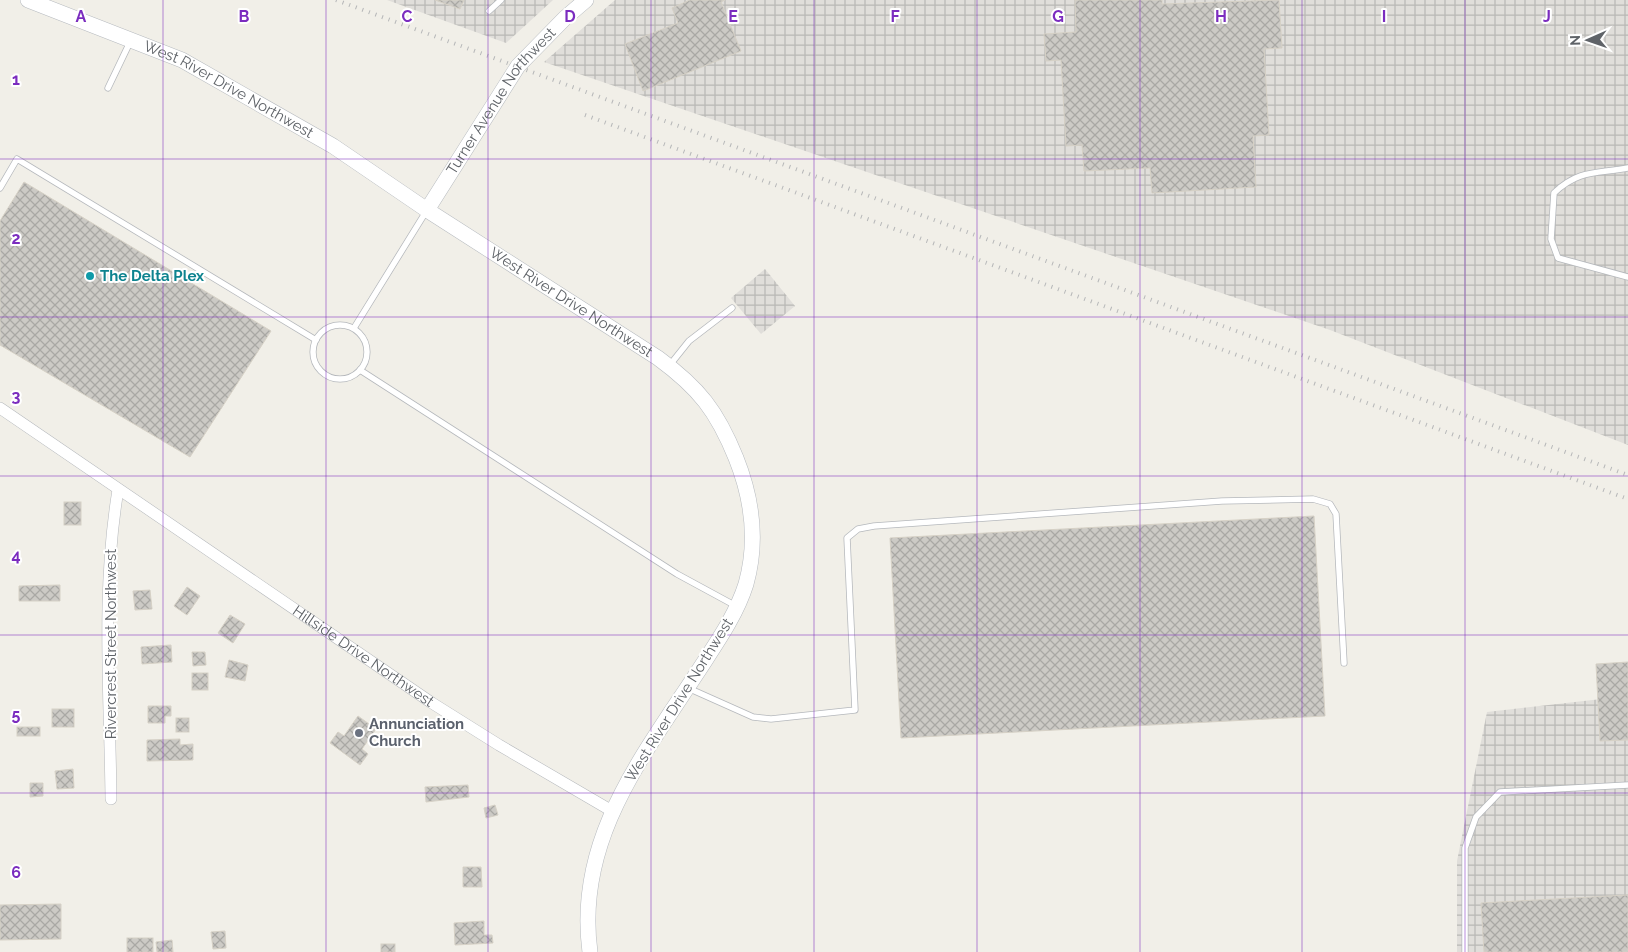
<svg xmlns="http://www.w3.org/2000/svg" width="1628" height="952" font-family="Raleway,sans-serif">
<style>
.industrial{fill:url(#industrial-grid)}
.building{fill:url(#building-cross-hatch);stroke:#d6d1c6}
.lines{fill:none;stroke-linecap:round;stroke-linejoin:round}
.lane-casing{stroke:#b5b8bc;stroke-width:7}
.street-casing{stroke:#b5b8bc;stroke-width:12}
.secondary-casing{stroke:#b6babf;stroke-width:16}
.lane{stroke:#fff;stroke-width:5.5}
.street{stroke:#fff;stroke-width:11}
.secondary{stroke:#fff;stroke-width:15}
.rail{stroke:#b6b7b8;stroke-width:4;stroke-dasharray:1 6;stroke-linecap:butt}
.grid{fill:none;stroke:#7b2cbf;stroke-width:1;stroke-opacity:0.55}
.culture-dot{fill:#0f9aa8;stroke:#fff;stroke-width:2}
.worship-dot{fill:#6b7280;stroke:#fff;stroke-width:2}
.labels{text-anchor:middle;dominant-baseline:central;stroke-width:4;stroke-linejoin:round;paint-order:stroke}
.street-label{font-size:15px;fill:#5f6368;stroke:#fff}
.culture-label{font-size:15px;font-weight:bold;fill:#0d838f;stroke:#fff;text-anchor:start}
.worship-label{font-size:15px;font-weight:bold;fill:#5b616d;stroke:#fff;text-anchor:start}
.grid-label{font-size:16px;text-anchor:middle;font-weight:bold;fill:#7b2cbf;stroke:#fff;stroke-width:4;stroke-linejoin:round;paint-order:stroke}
</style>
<defs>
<pattern id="industrial-grid" width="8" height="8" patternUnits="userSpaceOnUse" patternTransform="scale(1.25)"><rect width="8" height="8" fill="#e0deda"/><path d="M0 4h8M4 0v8" fill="none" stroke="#b9b8b5"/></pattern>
<pattern id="building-cross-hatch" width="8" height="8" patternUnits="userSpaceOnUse" patternTransform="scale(1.25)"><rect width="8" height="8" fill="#cccac5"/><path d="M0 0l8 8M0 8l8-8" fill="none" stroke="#a9a8a4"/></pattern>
</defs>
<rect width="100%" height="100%" fill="#f1efe8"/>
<g class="industrial">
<polygon points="387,0 553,0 506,43"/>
<polygon points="615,0 1628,0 1628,445 1330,330 544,62"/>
<polygon points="765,269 795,306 761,334 731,298"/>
<polygon points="1628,696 1628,952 1457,952 1457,861 1487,712"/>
</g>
<g class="building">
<polygon points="435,0 464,0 460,9"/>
<polygon points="690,0 725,0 721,2 741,51 643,91 625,44 678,23 672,8"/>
<polygon points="1075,0 1162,0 1162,4 1279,0 1282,48 1264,49 1269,135 1253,136 1256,187 1152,193 1150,168 1084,171 1082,145 1066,146 1061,60 1046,61 1044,34 1076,32"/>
<polygon points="24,182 271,331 190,457 0,345 0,221"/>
<rect x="64" y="502" width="17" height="23"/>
<polygon points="1314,516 1325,716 901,738 890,538"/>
<polygon points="60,585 60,601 19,601 19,586"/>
<polygon points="187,587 200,596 187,615 174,606"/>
<polygon points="150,590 152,609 135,610 133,591"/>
<polygon points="230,615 245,624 233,643 218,633"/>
<polygon points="171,645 172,662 142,664 141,647"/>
<polygon points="192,652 205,652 206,665 193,666"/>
<polygon points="229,660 248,665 245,681 225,677"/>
<polygon points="1628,662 1628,740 1600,741 1596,664"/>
<rect x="192" y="673" width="16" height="17"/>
<polygon points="148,706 171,706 171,716 165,716 165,723 148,723"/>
<rect x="52" y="709" width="22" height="18"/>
<polygon points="358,716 376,729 362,749 368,754 360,765 330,743 338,732 344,736"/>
<rect x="176" y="718" width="13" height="14"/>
<rect x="17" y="727" width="23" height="9"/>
<polygon points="180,739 180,745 193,744 193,760 147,761 147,740"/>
<polygon points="73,769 74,788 57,789 55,771"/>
<polygon points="30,783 43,783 43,796 30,797"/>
<polygon points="468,785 469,797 426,802 425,787"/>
<polygon points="495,805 498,815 486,818 484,808"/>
<polygon points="463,867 481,867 482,887 463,887"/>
<polygon points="1628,895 1628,952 1484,952 1481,903"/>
<polygon points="61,904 61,939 0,940 0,905"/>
<polygon points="484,921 484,935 492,935 493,943 455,945 454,923"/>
<polygon points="225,931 226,948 213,949 211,932"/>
<rect x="127" y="938" width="26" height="14"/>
<polygon points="172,940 173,952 157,952 156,942"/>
<rect x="381" y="944" width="14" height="8"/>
</g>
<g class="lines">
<defs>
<g id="lane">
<polyline points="489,11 501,0"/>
<polyline points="108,88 131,40"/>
<path d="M1628 168C1597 174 1579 169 1554 193L1551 239 1558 258 1628 277"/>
<polyline points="0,188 17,159 316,340"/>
<circle cx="340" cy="352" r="27"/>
<polyline points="354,328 427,210"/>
<polyline points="669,366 689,341 732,308"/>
<polyline points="360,370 677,574 736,606"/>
<polyline points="688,688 753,717 771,719 855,710 847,538 858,529 874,526 1222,501 1313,499 1330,504 1336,514 1344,663"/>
<polyline points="1465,952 1465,848 1476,817 1500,792 1628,785"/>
</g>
<g id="street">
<path id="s1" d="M0 408 432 703 499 745 612 811"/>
<path d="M111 799C110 696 101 592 118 490"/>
</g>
<g id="secondary">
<path id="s2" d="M28 0 182 60 333 146 427 210 658 358C699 388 717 411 736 458 752 498 758 541 746 584 736 616 715 645 697 673 640 760 575 842 590 952"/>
<path id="s3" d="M427 210 518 66 565 18 586 0"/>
</g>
</defs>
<use href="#lane" class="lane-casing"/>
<use href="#street" class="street-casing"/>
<use href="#secondary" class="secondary-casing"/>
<use href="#lane" class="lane"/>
<use href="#street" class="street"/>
<use href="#secondary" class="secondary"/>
<g class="rail">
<polyline points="336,0 1628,475"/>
<polyline points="585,115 1628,499"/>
</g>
</g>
<path class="grid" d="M163 0V952M326 0V952M488 0V952M651 0V952M814 0V952M977 0V952M1140 0V952M1302 0V952M1465 0V952M0 159H1628M0 317H1628M0 476H1628M0 635H1628M0 793H1628"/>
<circle class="culture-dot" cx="90" cy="276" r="5"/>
<circle class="worship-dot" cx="359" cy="733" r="5"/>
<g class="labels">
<g class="street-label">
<text stroke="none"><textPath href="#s2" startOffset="220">West River Drive Northwest</textPath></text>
<text stroke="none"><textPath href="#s3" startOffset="132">Turner Avenue Northwest</textPath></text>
<text stroke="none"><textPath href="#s2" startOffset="624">West River Drive Northwest</textPath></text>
<text transform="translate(111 644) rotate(-90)">Rivercrest Street Northwest</text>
<text stroke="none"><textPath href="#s1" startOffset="440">Hillside Drive Northwest</textPath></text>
<text transform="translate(679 700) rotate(-58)">West River Drive Northwest</text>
</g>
<g class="culture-label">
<text x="100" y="276">The Delta Plex</text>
</g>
<g class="worship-label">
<text x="369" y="724">Annunciation<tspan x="369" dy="17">Church</tspan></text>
</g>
</g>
<g class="grid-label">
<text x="81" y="22">A</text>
<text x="244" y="22">B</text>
<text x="407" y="22">C</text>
<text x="570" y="22">D</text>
<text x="733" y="22">E</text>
<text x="895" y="22">F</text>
<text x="1058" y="22">G</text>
<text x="1221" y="22">H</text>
<text x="1384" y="22">I</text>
<text x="1547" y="22">J</text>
<text x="16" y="85">1</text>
<text x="16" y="244">2</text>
<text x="16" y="402">3</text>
<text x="16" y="561">4</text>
<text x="16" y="720">5</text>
<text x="16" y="878">6</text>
</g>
<g transform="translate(1588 40) rotate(268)" stroke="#ffffff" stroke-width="4" paint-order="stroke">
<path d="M0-4L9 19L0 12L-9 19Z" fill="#5f6368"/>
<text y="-8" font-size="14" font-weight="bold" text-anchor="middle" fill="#5f6368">N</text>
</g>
</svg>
